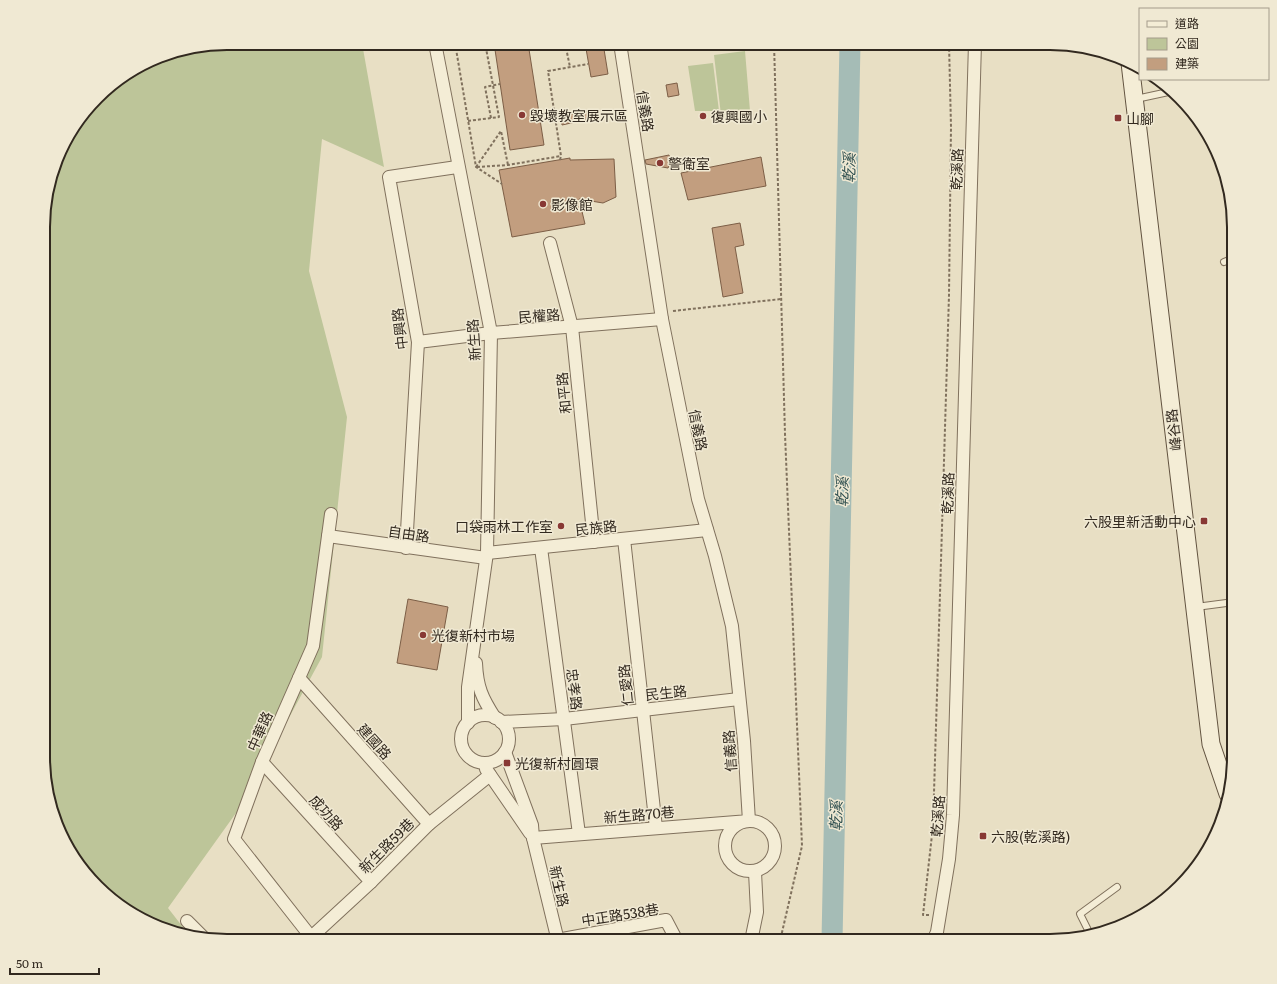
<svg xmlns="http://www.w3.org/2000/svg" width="1277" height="984" font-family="Literata,'Noto Sans TC',serif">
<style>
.green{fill:#bdc599}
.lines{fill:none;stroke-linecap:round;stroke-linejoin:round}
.river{stroke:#a5bcb6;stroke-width:21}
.building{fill:#c29e7f;stroke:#7c5e46}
.lane-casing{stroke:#80715d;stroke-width:8}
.street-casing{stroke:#80715d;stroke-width:14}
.secondary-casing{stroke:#625340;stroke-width:19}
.path{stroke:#80715d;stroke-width:2;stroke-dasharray:3 2;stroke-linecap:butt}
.lane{stroke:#f4edd6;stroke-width:6}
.street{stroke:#f4edd6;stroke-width:12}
.secondary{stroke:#f4edd6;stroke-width:17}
.path-bridge{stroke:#80715d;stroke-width:2;stroke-dasharray:3 2;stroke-linecap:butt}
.poi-dot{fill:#883834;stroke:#f0e9d3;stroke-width:1.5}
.labels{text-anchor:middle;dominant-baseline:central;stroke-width:3;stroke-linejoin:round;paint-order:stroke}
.street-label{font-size:14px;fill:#32291f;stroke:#f0e9d3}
.poi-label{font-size:14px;fill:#32291f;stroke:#f0e9d3;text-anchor:start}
.water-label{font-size:15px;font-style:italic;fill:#305050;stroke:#f0e9d3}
.rim{fill:none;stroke:#32291f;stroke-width:2}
</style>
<rect width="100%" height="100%" fill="#e8dfc4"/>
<g class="green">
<polygon points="227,43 362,43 384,167 322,139 309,271 347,417 322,657 241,806 168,908 189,935 157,927 106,896 62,839 43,769 45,203 68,135 106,88 168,53"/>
<polygon points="745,51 750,111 721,115 714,55"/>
<polygon points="713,63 719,111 695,111 688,66"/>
</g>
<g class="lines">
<polyline class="river" points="832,941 850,43"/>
</g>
<g class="building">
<polygon points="494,43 528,43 544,145 510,150"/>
<polygon points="585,43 603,43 608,74 591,77"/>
<polygon points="677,83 679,95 668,97 666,85"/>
<polygon points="588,111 589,119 562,125 561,116"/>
<polygon points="669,155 671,162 668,168 646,164 645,160"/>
<polygon points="761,157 766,186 688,200 681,173"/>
<polygon points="570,158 570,160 614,159 616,197 603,203 579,199 585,224 512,237 499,170"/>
<polygon points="740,223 744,245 735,247 743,293 723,297 712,228"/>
<polygon points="408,599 448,607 437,670 397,663"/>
</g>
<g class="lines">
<defs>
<g id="lane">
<polyline points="1136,99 1173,91"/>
<polyline points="1209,138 1217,155"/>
<polyline points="1224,262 1234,258"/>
<polyline points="1196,607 1234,602"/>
<polyline points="1089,932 1080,914 1117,887"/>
</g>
<g id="street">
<polyline points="435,43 491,333 487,553 468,687 468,723"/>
<polyline points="550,243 572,327 594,542"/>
<polyline points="418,342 491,333 662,319"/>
<polyline points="328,536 486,558"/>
<polyline points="624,539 656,828"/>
<polyline points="406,548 418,342 389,177 457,167"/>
<polyline points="541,548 579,834"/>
<polyline points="487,553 707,530"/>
<path d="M476 663C477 687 482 698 495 718"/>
<polyline points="299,678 429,824"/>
<circle cx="485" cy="739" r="24"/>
<polyline points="501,722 564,719 739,699"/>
<polyline points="505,752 532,825 533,838 558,941"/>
<polyline points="262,762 371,882"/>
<polyline points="486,769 530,833"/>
<circle cx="750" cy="846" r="25"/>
<polyline points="533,838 749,821 744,741 732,626 715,556 698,499 662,319 620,43"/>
<polyline points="187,921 204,938"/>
<polyline points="311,937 234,839 262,762 313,646 331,514"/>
<polyline points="557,940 666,920 677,941"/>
<polyline points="307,941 371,882 429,824 490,775"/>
<polyline points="751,941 757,912 755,872"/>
<polyline points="933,941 937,932 949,859 953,815 975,43"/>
</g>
<polyline id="secondary" points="1130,63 1211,744 1228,794"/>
</defs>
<use href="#lane" class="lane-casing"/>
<use href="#street" class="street-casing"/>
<use href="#secondary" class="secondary-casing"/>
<g class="path">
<polyline points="455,43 476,167 502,184"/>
<polyline points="565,43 570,67"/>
<polyline points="774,43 785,434 802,846 780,941"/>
<polyline points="468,121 499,117 485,43"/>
<polyline points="560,160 561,156 548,71 588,64"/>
<polyline points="476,167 501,131 508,165"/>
<polyline points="477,167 508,165 561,156"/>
<polyline points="673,311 781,299"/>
<polyline points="929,915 923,915 933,826 949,295 951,127 949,43"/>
</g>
<use href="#lane" class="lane"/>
<use href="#street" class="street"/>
<use href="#secondary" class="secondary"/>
<polyline class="path-bridge" points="491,118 485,87 500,84"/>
</g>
<g class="poi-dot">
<circle cx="522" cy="115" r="4"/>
<circle cx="703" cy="116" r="4"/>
<rect x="1114" y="114" width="8" height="8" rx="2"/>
<circle cx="660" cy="163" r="4"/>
<circle cx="543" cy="204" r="4"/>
<rect x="1200" y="517" width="8" height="8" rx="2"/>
<circle cx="561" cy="526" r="4"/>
<circle cx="423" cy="635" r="4"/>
<rect x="503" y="759" width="8" height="8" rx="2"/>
<rect x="979" y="832" width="8" height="8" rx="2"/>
</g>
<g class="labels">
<g class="street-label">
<text transform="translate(646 111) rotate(81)">信義路</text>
<text transform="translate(956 169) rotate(-88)">乾溪路</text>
<text transform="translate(539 315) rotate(-4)">民權路</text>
<text transform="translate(399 329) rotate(-97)">中興路</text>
<text transform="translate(473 340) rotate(-94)">新生路</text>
<text transform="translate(563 393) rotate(-96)">和平路</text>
<text transform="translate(699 430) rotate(79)">信義路</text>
<text transform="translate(1173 430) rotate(-97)">峰谷路</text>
<text transform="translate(947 493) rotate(-88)">乾溪路</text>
<text transform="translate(596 527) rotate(-6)">民族路</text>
<text transform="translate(409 533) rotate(8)">自由路</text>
<text transform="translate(625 685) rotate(-96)">仁愛路</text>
<text transform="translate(575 689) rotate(83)">忠孝路</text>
<text transform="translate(666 692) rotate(-6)">民生路</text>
<text transform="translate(259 731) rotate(-66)">中華路</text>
<text transform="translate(375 741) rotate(48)">建國路</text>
<text transform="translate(729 751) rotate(-94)">信義路</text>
<text transform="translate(327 812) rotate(48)">成功路</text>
<text transform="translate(639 814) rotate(-5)">新生路70巷</text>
<text transform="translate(937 816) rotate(-86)">乾溪路</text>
<text transform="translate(386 845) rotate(-45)">新生路59巷</text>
<text transform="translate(560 886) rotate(77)">新生路</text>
<text transform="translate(620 914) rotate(-9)">中正路538巷</text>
</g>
<g class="poi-label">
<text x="530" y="115">毀壞教室展示區</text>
<text x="711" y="116">復興國小</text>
<text x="1126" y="118">山腳</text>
<text x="668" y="163">警衛室</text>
<text x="551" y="204">影像館</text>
<text x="1196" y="521" text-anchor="end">六股里新活動中心</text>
<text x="553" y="526" text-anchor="end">口袋雨林工作室</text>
<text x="431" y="635">光復新村市場</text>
<text x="515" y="763">光復新村圓環</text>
<text x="991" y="836">六股(乾溪路)</text>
</g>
<g class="water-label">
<text transform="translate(848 168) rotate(-89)">乾溪</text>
<text transform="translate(841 492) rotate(-89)">乾溪</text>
<text transform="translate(835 816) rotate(-89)">乾溪</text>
</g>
</g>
<path d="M0 0H1277V984H0ZM227 50H1050A177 177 0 0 1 1227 227V757A177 177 0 0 1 1050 934H227A177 177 0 0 1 50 757V227A177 177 0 0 1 227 50Z" fill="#f0e9d3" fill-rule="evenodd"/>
<path class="rim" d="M227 50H1050A177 177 0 0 1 1227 227V757A177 177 0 0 1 1050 934H227A177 177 0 0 1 50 757V227A177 177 0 0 1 227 50Z"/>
<rect x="1139" y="8" width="130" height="72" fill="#f0e9d3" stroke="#a49c8b"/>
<rect x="1147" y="21" width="20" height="6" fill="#f4edd6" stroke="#a49c8b"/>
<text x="1175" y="28" font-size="12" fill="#32291f">道路</text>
<rect x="1147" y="38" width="20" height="12" fill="#bdc599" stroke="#a49c8b"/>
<text x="1175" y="48" font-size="12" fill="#32291f">公園</text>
<rect x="1147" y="58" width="20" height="12" fill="#c29e7f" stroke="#a49c8b"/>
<text x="1175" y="68" font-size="12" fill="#32291f">建築</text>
<path d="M10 968v6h89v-6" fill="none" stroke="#32291f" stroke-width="2"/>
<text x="16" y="968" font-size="12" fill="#32291f" stroke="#f0e9d3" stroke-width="3" paint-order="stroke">50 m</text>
</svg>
